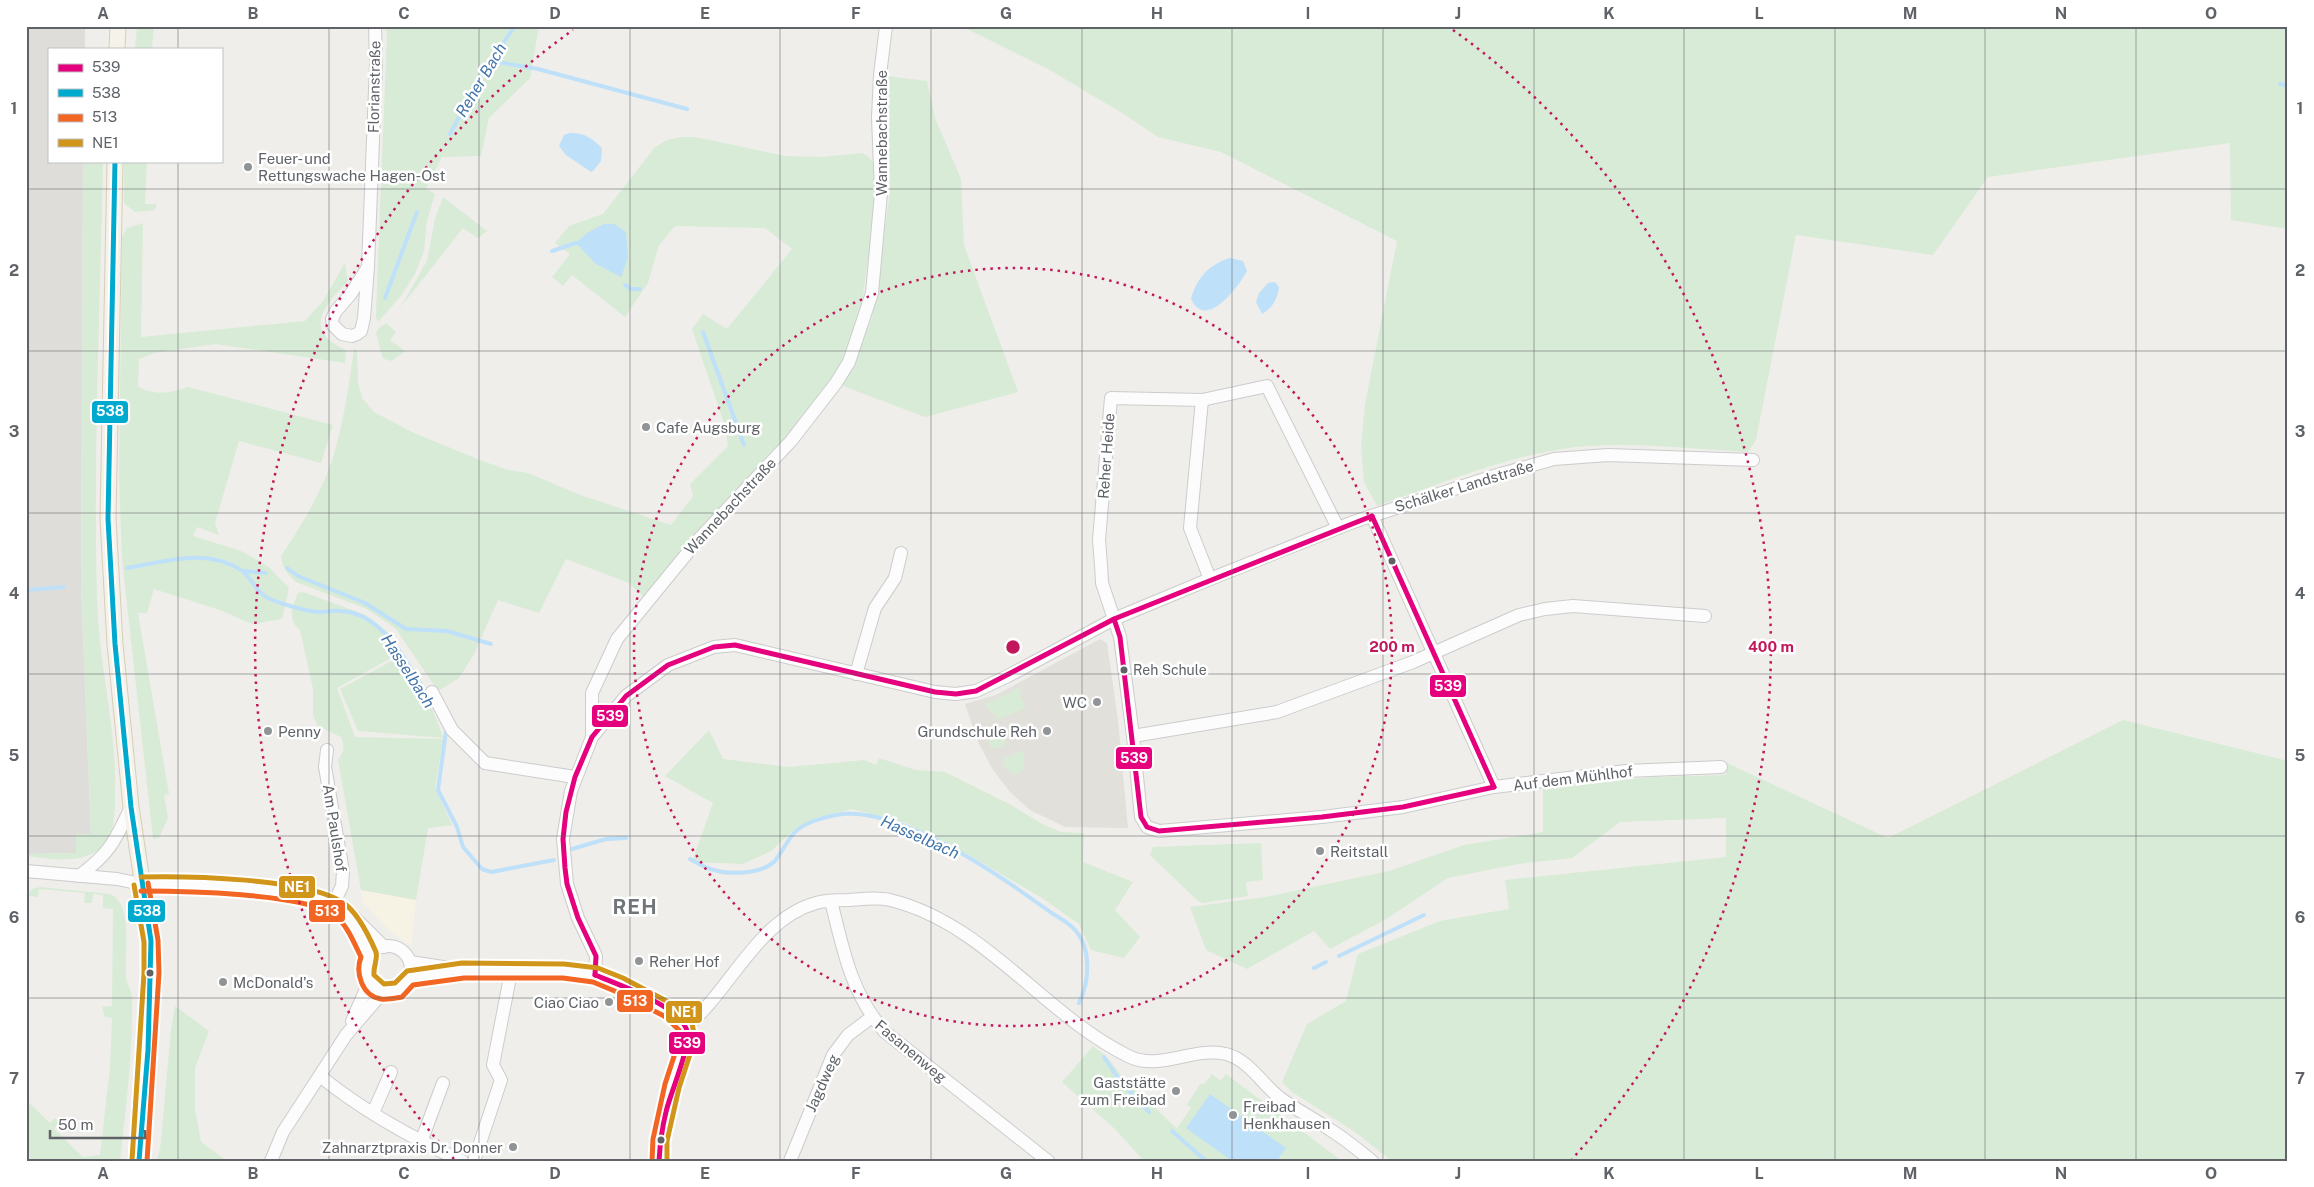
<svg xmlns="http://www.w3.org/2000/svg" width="2314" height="1187" font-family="'Public Sans',sans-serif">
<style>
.commercial{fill:#f7f3e4}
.industrial{fill:#dfddda}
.education{fill:#e2e0da}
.green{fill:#d8ebd6}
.water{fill:#bfe0f9}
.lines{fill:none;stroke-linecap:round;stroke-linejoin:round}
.stream{stroke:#bfe0f9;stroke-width:4}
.minor-casing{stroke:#cbcccc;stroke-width:14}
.major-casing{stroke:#d7ceb8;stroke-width:17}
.minor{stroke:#fdfcfc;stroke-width:12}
.major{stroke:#f4f2e9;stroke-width:15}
.bus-1-casing{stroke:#fff;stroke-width:9}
.bus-2-casing{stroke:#fff;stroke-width:9}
.bus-3-casing{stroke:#fff;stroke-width:9}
.bus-4-casing{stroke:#fff;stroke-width:9}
.bus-1{stroke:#e5007d;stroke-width:5}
.bus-2{stroke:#00a9ce;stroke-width:5}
.bus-3{stroke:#f26522;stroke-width:5}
.bus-4{stroke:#d1951a;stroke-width:5}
.grid{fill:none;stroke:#5f6368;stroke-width:1;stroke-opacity:0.55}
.ring{fill:none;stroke:#c2185b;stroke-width:2.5;stroke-dasharray:2.5 5}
.poi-dot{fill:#919496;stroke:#fff;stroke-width:2}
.bus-dot{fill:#5f6368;stroke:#fff;stroke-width:2}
.labels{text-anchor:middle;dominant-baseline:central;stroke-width:5;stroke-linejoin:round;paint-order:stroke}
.bus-label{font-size:14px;fill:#5f6368;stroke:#fff;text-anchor:start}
.street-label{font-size:15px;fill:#5f6368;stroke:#fff}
.poi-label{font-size:15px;fill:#5f6368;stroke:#fff;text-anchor:start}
.water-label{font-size:16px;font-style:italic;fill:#4174aa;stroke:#fff}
.district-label{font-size:20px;font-weight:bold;letter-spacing:1px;fill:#70757a;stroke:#fff}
.centre{fill:#c2185b;stroke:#fff;stroke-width:2.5}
.ring-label{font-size:15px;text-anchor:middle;font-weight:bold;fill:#c2185b;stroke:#fff;stroke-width:5;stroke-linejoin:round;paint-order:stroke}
.line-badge{stroke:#fff;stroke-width:2}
.badge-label{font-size:14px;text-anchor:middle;font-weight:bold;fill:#fff}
.neatline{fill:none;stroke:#5f6368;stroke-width:2}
.grid-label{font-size:16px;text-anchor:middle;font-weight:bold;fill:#5f6368}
</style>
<rect width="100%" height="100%" fill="#efeeea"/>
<polygon class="commercial" points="361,890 416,900 411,946 391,932 363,902"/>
<polygon class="industrial" points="26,26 85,26 85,49 49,49 49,161 83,161 81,586 91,835 76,835 76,853 26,854"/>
<polygon class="education" points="1100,639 1107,643 1118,720 1128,828 1065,827 1030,810 1010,792 993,770 978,742 965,704 996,695"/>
<g class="green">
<polygon points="137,26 154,26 152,49 135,49"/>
<polygon points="385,26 539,26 530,78 489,118 481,156 442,157 426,189 435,194 427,221 424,251 415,274 401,296 379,321 376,319 376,313 387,34"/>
<path d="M961 26H2288V229L2231 220 2230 143 1988 177 1933 255 1796 235 1756 440 1748 452C1689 449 1620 440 1562 449 1499 459 1438 485 1377 506L1364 482 1361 446 1365 404 1397 241 1221 152 1158 137 1122 113 1048 69Z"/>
<polygon points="887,76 927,81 935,118 961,179 964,245 1018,392 925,417 843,386 872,318 890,192"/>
<path d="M681 137H695L785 156 822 157 862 153 869 157 878 170 877 193 860 317 833 381 789 439 646 599 629 583 566 559 539 613 498 600 474 654 459 678 438 691 396 629 367 609 296 582C287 574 283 568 281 556 302 525 323 490 334 454 344 420 349 385 354 349L357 350 358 382 362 398 374 412 414 433 485 462 508 470 528 473 580 495 671 525 693 496 690 484 728 446 725 426 692 329 703 314 727 329 792 249 765 228 675 226 659 245 648 283 625 317 572 275 563 286 552 277 570 254 555 243 569 226 603 214 655 147 667 140Z"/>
<path d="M83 161H103C100 308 93 455 97 601 99 666 117 729 115 793 115 806 115 820 111 832 98 867 56 860 26 856V854L76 853V834H91L81 586Z"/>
<polygon points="124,161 147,161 145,204 157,204 155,210 135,212 124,203"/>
<polygon points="443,197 487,231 478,238 463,228 400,308 427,261 435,219"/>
<path d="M143 223 141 337 305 321 323 301 345 263 348 281C325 305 301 330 346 350L345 363 216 344 154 353 139 359 138 387C154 396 171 393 188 387L333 425 321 463 239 441 215 523 219 535 197 527 193 536 241 551 269 567 289 588 282 619 252 624 220 610 154 589 147 613H138L169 794 164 795 168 818 159 838 153 839 122 560 119 474 122 237 127 228Z"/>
<polygon points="386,323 396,332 390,340 405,351 392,361 384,359 382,356 376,333 379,328"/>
<path d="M303 592 366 615 388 633 402 652 337 688 355 737 443 739 435 788 452 825 428 828 416 900 361 890 338 760C344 752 345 747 341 737L318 726 313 716V689L300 630C287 620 292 607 298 593Z"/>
<path d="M399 657C418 683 434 707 443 738L358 731 340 689Z"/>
<polygon points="1018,688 1021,689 1020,696 1026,708 997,720 994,713 991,714 986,704"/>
<polygon points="2123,720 2288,761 2288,1161 1392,1161 1355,1132 1292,1092 1282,1082 1307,1024 1346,1001 1358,954 1440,921 1509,909 1505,880 1726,857 1726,818 1620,822 1572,858 1518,864 1448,878 1388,918 1330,949 1314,931 1247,969 1206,950 1190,907 1266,897 1313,887 1389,871 1464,845 1543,832 1543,789 1652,777 1726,775 1727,763 1888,838"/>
<polygon points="1001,729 1006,744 999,748 991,748 986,735"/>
<polygon points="709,730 723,759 788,767 864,760 876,765 879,758 916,770 945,772 1011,805 1044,825 1061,832 1084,833 1083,862 1133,882 1115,910 1140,937 1124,958 1091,950 1079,924 1042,898 967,854 906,823 852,809 819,817 796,828 771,851 743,864 692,862 713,803 665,776"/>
<path d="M1023 750C1024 760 1027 770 1016 775L1006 770 1002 759Z"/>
<polygon points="1261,843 1263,880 1246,882 1248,896 1203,903 1198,901 1150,855 1153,847"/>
<path d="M40 887 110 894C134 904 124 954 126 976 126 983 132 990 132 997 133 1052 126 1107 120 1161H33L26 1154V1100L50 1123 55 1118 59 1122 54 1129 83 1157 100 1155 110 1068 112 1018 105 1017 102 1007 112 1006 113 909 103 908V895L93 894 92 903H84L85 893 39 889 38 897 27 896 32 889Z"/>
<polygon points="175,1006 209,1031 195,1068 195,1109 201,1142 227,1161 156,1161 160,1151 171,1030"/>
<polygon points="1093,1046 1106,1056 1125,1080 1184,1135 1177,1128 1191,1108 1187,1105 1200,1084 1205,1083 1212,1074 1221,1081 1226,1074 1342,1161 1144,1161 1115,1129 1062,1082"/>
</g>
<g class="water">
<path d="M570 133C584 132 593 139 602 148L601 161 593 171 591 172 566 155 559 146 564 135Z"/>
<polygon points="604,224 614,224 626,232 628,258 621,277 596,264 576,243 587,233"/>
<path d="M1230 258 1243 261 1247 271C1238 287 1206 331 1191 299 1196 279 1209 264 1230 258Z"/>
<path d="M1275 282 1279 287C1277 300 1273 307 1262 314L1256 302 1259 293 1268 283Z"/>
<polygon points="1210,1094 1286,1148 1277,1161 1232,1161 1186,1128"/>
</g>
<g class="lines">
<g class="stream">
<polyline points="492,61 538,69 687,109"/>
<polyline points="2280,84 2288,86"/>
<polyline points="450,134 480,78 514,27"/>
<polyline points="552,251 576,243"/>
<polyline points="625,285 631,289 640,289"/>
<polyline points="385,298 417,212"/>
<polyline points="703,332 744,445"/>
<path d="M127 568C165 562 205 547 241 570 252 578 257 594 270 599 281 604 306 611 318 612 325 612 333 610 341 611 384 613 409 666 429 698"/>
<polyline points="287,568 298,576 365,603 406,629 447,631 491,644"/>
<polyline points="243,571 266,573"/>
<polyline points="26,590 64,587"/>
<polyline points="446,731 438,790 457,827 463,847 482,869 491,872 554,860"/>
<polyline points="572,849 606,839 626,838"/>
<path d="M690 859C697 863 705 868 714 870 730 875 762 874 775 861 782 852 787 841 794 833 803 823 824 817 836 815 896 804 998 874 1046 909 1055 916 1069 922 1076 931 1092 950 1089 983 1079 1003"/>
<polyline points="1339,956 1424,915"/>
<polyline points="1314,968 1326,962"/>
<polyline points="1104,1057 1120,1081 1149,1112"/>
<polyline points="1172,1131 1206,1161"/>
</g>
<defs>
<g id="minor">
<polyline points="368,267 350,295 336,311 332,319 333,325 342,334 352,336 357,334 361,331 364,318 368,267 376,64 375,26"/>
<polyline points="1202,400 1190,528 1210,579"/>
<polyline points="1372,516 1494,787"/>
<polyline points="1338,528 1267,386 1202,400 1111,398 1099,540 1101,565 1102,583 1120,637 1133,736 1141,817 1147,827 1159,831 1322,817 1403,807 1494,787 1626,771 1721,767"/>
<polyline points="856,674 875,608 895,578 901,553"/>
<polyline points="432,692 452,730 485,763 575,777"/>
<polyline points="1133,736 1277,712 1413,662 1519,615 1545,609 1573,606 1705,616"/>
<polyline points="592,737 626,696 668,665 714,647 735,645 935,692 956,694 976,691 1008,676 1114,619 1210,579 1353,522 1497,475 1554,459 1608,455 1753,460"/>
<polyline points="327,750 325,767 343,871 342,886 333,905"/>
<polyline points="26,871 117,879 141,884 184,883 320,899 353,916 384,947"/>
<path d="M79 876C110 853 115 841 131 807"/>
<path d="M831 901C843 949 851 994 885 1032L1048 1161"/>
<polyline points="345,917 360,938 369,956"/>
<circle cx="388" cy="969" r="23"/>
<polyline points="410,962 463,970 564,971 595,975 620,985 680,1019 686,1027 688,1039 672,1086 660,1140 659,1161"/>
<polyline points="595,975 596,956 578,918 567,884 563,839 571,791 592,737 592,693 617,639 698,540 791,441 836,383 849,362 872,293 881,193 878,117 880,75 886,26"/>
<polyline points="409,978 446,973"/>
<polyline points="352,1021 369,982"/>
<path d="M686 1027C730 991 758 919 816 903 826 900 838 900 849 900 863 899 877 897 890 900 985 923 1043 1014 1128 1056 1159 1072 1194 1046 1226 1054 1249 1060 1262 1084 1280 1098 1295 1109 1313 1118 1329 1129 1344 1138 1358 1150 1372 1161"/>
<path d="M320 1076C363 1111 412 1138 462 1161"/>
<polyline points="373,1113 391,1072"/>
<polyline points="421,1142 443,1083"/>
<polyline points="271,1161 283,1132 346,1035 383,992"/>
<polyline points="474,1161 501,1080 493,1065 511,972"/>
<polyline points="790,1161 833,1055 848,1035 872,1017"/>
</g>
<g id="major">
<polyline points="117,49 118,26"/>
<polyline points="115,161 108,519 115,644 131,807 151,941 148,1050 139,1161"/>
</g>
</defs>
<use href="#minor" class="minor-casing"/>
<use href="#major" class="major-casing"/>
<use href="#minor" class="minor"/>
<use href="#major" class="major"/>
<defs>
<g id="bus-1">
<polyline points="1372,516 1494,787"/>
<polyline points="1114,619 1120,637 1141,817 1147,827 1159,831 1322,817 1403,807 1494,787"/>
<polyline points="595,975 596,956 578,918 567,884 565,868 563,839 566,812 575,777 592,737 626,696 668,665 714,647 735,645 935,692 956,694 976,691 1114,619 1372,516"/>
<path d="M595 975C619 985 675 1004 686 1028 693 1043 670 1093 666 1112 662 1128 660 1144 659 1161"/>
</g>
<polyline id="bus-2" points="115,161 108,519 115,644 131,807 151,941 148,1050 139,1161"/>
<g id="bus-3">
<path d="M141 891C181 891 304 893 334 915 347 924 354 943 361 957 355 973 362 996 381 999 387 1000 396 998 402 997L413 985 464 978H563L593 982 617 992 664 1016 679 1030 680 1038 665 1084 653 1139 652 1161"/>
<polyline points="147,1161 159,973 158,940 148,883"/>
</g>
<g id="bus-4">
<path d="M141 877C187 876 305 878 342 902 357 911 369 936 376 952 378 959 373 967 374 975L384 984 395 983 407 971 462 963 564 964 598 968 623 978 672 1004 685 1013 692 1023 695 1039 679 1088 667 1141V1161"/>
<polyline points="132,1160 144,973 144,942 134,885"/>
</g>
</defs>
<use href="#bus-1" class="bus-1-casing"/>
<use href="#bus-2" class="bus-2-casing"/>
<use href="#bus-3" class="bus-3-casing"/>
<use href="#bus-4" class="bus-4-casing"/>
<use href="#bus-1" class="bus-1"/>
<use href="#bus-2" class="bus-2"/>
<use href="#bus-3" class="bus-3"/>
<use href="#bus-4" class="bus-4"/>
</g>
<path class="grid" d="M178 26V49M329 26V1161M479 26V1161M630 26V1161M780 26V1161M931 26V1161M1082 26V1161M1232 26V1161M1383 26V1161M1534 26V1161M1684 26V1161M1835 26V1161M1985 26V1161M2136 26V1161M178 161V1161M26 189H2288M26 351H2288M26 513H2288M26 674H2288M26 836H2288M26 998H2288"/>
<g class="ring">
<circle cx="1013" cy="647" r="379"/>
<path d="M454 1159A758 758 0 0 1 573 30M1453 30A758 758 0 0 1 1572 1159"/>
</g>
<g class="poi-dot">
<circle cx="248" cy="167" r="5"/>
<circle cx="646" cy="427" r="5"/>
<circle cx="1097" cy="702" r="5"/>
<circle cx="268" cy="731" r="5"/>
<circle cx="1047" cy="731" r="5"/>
<circle cx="1320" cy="851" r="5"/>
<circle cx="639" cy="961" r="5"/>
<circle cx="223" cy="982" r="5"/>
<circle cx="609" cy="1002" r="5"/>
<circle cx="1176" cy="1091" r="5"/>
<circle cx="1233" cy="1115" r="5"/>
<circle cx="513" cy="1147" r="5"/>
</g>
<g class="bus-dot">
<circle cx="1392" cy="561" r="4.5"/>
<circle cx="1124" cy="670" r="4.5"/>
<circle cx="150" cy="973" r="4.5"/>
<circle cx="661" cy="1140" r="4.5"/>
</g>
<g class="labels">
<g class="bus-label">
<text x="1133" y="670">Reh Schule</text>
</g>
<g class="street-label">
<text transform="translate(374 87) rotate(-89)">Florianstraße</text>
<text transform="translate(881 133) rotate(-90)">Wannebachstraße</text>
<text transform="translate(1106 456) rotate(-86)">Reher Heide</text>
<text transform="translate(1464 486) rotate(-17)">Schälker Landstraße</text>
<text transform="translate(730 506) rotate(-47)">Wannebachstraße</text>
<text transform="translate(1573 778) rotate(-7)">Auf dem Mühlhof</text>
<text transform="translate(335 828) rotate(81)">Am Paulshof</text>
<text transform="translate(911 1051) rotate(40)">Fasanenweg</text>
<text transform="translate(822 1083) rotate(-66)">Jagdweg</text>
</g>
<g class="poi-label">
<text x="258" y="158">Feuer- und<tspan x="258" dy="17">Rettungswache Hagen-Ost</tspan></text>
<text x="656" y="427">Cafe Augsburg</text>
<text x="1087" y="702" text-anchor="end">WC</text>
<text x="278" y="731">Penny</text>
<text x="1037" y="731" text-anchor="end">Grundschule Reh</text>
<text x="1330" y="851">Reitstall</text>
<text x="649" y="961">Reher Hof</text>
<text x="233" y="982">McDonald's</text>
<text x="599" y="1002" text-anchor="end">Ciao Ciao</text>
<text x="1166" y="1082" text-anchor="end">Gaststätte<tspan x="1166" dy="17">zum Freibad</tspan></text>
<text x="1243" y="1106">Freibad<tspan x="1243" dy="17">Henkhausen</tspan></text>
<text x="503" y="1147" text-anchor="end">Zahnarztpraxis Dr. Donner</text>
</g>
<g class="water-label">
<text transform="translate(481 80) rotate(-59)">Reher Bach</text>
<text transform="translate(408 671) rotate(57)">Hasselbach</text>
<text transform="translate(920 837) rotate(24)">Hasselbach</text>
</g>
<g class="district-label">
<text x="635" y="907">REH</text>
</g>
</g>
<circle cx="1013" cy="647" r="8" class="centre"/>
<g class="ring-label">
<text x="1392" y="652">200 m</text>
<text x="1771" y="652">400 m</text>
</g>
<g class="line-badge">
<rect x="91" y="400" width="38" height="24" rx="5" fill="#00a9ce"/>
<rect x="1429" y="674" width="38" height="24" rx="5" fill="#e5007d"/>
<rect x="591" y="704" width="38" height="24" rx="5" fill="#e5007d"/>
<rect x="1115" y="746" width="38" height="24" rx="5" fill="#e5007d"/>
<rect x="278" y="875" width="38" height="24" rx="5" fill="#d1951a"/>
<rect x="127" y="899" width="39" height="24" rx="5" fill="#00a9ce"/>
<rect x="308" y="899" width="38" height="24" rx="5" fill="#f26522"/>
<rect x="616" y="989" width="38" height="24" rx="5" fill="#f26522"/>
<rect x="665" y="1000" width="38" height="24" rx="5" fill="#d1951a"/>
<rect x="668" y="1031" width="38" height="24" rx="5" fill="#e5007d"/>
</g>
<g class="badge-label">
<text x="110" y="416">538</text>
<text x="1448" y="691">539</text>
<text x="610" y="721">539</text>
<text x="1134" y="763">539</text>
<text x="297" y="892">NE1</text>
<text x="147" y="916">538</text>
<text x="327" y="916">513</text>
<text x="635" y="1006">513</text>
<text x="684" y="1017">NE1</text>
<text x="687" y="1048">539</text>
</g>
<rect width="2314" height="1187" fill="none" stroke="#ffffff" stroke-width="55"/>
<rect x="48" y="48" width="175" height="115" fill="#ffffff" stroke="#bfc1c3"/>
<rect x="58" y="64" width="25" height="8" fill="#e5007d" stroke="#bfc1c3"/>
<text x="92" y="72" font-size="15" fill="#5f6368">539</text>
<rect x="58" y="89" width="25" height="8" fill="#00a9ce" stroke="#bfc1c3"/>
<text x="92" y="98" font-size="15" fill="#5f6368">538</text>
<rect x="58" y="114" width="25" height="8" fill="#f26522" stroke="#bfc1c3"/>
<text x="92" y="122" font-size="15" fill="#5f6368">513</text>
<rect x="58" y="139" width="25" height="8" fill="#d1951a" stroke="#bfc1c3"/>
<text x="92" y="148" font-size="15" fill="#5f6368">NE1</text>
<path d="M50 1130v8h95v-8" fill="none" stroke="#5f6368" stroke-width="2.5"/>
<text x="58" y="1130" font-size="15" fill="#5f6368" stroke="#ffffff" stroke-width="4" paint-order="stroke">50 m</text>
<rect x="28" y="28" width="2258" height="1132" class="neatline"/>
<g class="grid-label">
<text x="103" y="19">A</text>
<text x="253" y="19">B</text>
<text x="404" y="19">C</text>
<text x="555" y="19">D</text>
<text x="705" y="19">E</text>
<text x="856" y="19">F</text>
<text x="1006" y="19">G</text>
<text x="1157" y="19">H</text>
<text x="1308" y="19">I</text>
<text x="1458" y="19">J</text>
<text x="1609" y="19">K</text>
<text x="1759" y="19">L</text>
<text x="1910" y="19">M</text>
<text x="2061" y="19">N</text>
<text x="2211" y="19">O</text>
<text x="14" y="114">1</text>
<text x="2300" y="114">1</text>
<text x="14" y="276">2</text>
<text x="2300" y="276">2</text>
<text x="14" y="437">3</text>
<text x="2300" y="437">3</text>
<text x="14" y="599">4</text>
<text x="2300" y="599">4</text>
<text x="14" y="761">5</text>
<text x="2300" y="761">5</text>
<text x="14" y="923">6</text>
<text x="2300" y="923">6</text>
<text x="14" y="1084">7</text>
<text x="2300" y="1084">7</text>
<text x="103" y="1179">A</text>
<text x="253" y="1179">B</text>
<text x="404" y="1179">C</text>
<text x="555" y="1179">D</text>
<text x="705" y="1179">E</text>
<text x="856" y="1179">F</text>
<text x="1006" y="1179">G</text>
<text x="1157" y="1179">H</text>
<text x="1308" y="1179">I</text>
<text x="1458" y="1179">J</text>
<text x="1609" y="1179">K</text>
<text x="1759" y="1179">L</text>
<text x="1910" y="1179">M</text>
<text x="2061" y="1179">N</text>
<text x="2211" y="1179">O</text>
</g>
</svg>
